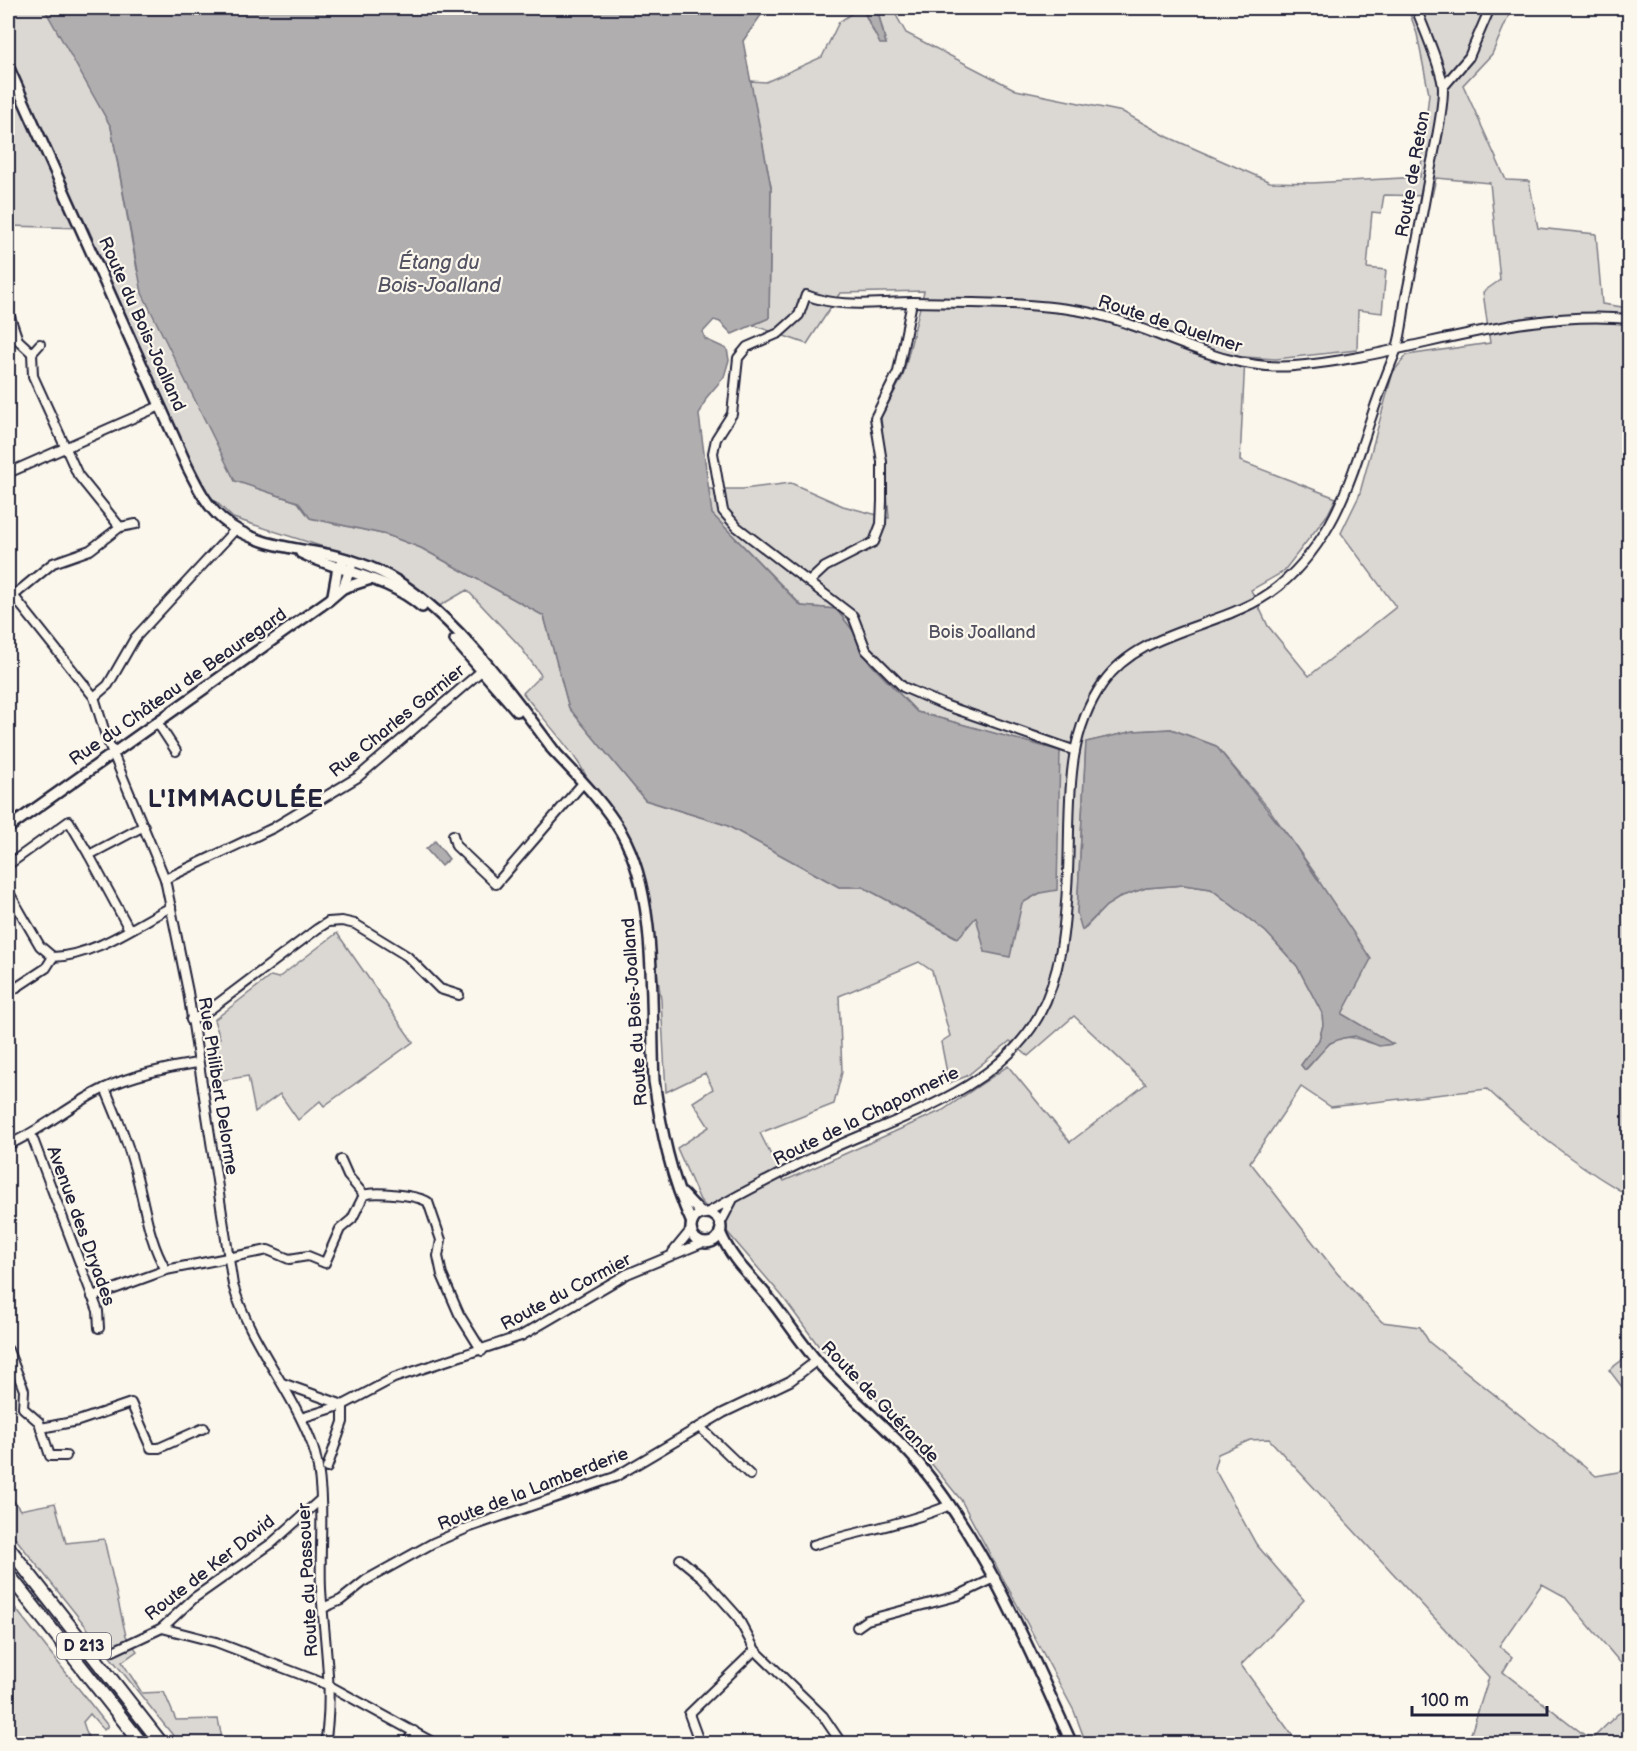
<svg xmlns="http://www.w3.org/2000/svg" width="1637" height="1751" font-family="'Balsamiq Sans',sans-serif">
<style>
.green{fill:#dbd8d3;stroke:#7e7d87;stroke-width:1.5;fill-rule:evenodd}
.water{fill:#b1aeb0;stroke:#787681;stroke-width:1.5}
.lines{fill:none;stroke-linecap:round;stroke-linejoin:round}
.minor-casing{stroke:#22223b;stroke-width:12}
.tertiary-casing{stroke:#22223b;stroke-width:14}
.trunk-casing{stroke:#22223b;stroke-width:16}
.minor{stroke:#fbf7ec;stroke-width:8}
.tertiary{stroke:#fbf7ec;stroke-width:9}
.trunk{stroke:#fbf7ec;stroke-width:12}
.labels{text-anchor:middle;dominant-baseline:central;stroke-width:4.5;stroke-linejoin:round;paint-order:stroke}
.shield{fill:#fbf7ec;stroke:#636270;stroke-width:1.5}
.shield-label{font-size:16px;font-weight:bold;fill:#22223b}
.street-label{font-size:18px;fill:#22223b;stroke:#fbf7ec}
.park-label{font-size:18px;fill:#505061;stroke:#fbf7ec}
.water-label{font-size:20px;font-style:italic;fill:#545364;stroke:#fbf7ec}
.district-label{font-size:24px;font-weight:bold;letter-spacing:1.5px;fill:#22223b;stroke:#fbf7ec}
</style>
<rect width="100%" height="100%" fill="#fbf7ec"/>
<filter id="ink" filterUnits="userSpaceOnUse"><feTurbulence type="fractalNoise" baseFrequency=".0167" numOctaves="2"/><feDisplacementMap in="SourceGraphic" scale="12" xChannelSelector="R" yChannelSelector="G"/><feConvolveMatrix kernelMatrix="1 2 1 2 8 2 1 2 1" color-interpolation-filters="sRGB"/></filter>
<g filter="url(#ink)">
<g class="green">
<path d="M8 8H44L48 12 111 127 137 270 235 481 298 502 310 518 387 535 421 548 544 616 569 708 645 800 726 825 839 887H863L957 938 976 916 1022 903 1040 893 1060 751 917 712 870 663 854 632 836 609 802 606 712 514 707 489H743L791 483 843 506 889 518 881 417 903 376 924 291 840 293 807 344 753 325 769 318 771 187 750 81 766 82 822 57 839 22 860 8H862L873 31 886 43 877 8H892L906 33 1016 90 1123 112 1168 137 1270 182 1312 183 1420 177 1429 94 1417 34 1408 8H1512L1492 54 1463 85 1506 180 1529 181 1538 228 1596 234 1602 304 1629 308V1196C1578 1166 1530 1130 1487 1089L1331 1107 1301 1087 1250 1162 1337 1273 1382 1322 1420 1327 1429 1342 1596 1476 1629 1470V1673L1564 1596 1542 1584 1499 1646 1512 1657 1503 1672 1591 1740 1629 1703V1743H1468L1489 1677 1269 1439 1250 1440 1218 1454 1214 1468 1256 1544 1304 1600 1241 1665 1298 1743H1086L1074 1711 961 1500 887 1409 820 1348 782 1296 700 1200 677 1148 709 1127 693 1102 713 1089 705 1073 666 1092 661 1000 643 870 635 850 591 791C589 766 539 715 523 693L541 675 519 645 467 590 434 609 406 581 367 561 233 518 208 494 183 448 88 228 8 226V69H14L8 54ZM1436 178 1490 183 1500 280 1483 292 1490 343 1407 355 1393 372 1359 496 1341 533 1396 607 1309 676 1268 626 1251 590 1283 572 1328 514 1336 498 1240 461 1245 357 1276 359 1357 350 1358 310 1382 313 1386 270 1367 268 1372 212 1381 213 1384 195 1432 196ZM1171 729 1216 746 1269 809 1319 879 1342 1014 1392 1044C1367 1049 1356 1029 1332 1042 1322 1047 1314 1063 1305 1070L1301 1065 1319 1040 1323 1025 1322 1013 1297 966 1266 932 1211 889 1184 885 1146 888 1122 896 1106 906 1083 930 1077 913 1086 742 1134 731ZM919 962 932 971 950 1036 941 1042 949 1083 967 1076 1010 1041 1028 1056 1074 1016 1146 1084 1070 1142 1008 1066 943 1110 784 1181 760 1133 834 1104 842 1072 839 996Z"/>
<polygon points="337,933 413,1042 324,1106 320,1101 298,1120 280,1094 255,1112 248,1076 218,1081 211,1041 220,1038 214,1020 271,976 278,978"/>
<polygon points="1629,1355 1629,1396 1609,1370"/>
<polygon points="8,1492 20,1510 55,1503 66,1543 104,1539 126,1636 137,1651 122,1662 142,1693 164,1692 176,1720 218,1719 223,1743 179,1743 8,1529"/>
<polygon points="8,1599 108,1726 104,1730 90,1714 83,1722 90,1743 8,1743"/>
</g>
<g class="water">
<polygon points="44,8 766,8 743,41 771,187 769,318 732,334 720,322 714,320 703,332 705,339 727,349 729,360 724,377 707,397 699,415 712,514 801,606 836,609 854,632 870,663 917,712 1060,751 1057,890 1040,893 1022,903 1010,957 985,952 976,917 958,938 863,887 839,887 726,825 645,800 569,708 544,616 421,548 387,535 310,518 298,502 235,481 142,293 111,127"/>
<polygon points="862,8 877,8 886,44 880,44"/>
<polygon points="1171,729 1216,746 1290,838 1371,959 1342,1014 1393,1044 1379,1046 1355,1036 1343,1038 1330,1043 1305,1070 1301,1065 1319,1040 1323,1025 1322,1013 1297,966 1266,932 1211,889 1184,885 1146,888 1122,896 1106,906 1082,930 1077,913 1086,742 1134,731"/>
<polygon points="435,841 449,859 441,866 426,849"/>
</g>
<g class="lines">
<defs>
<g id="minor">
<polyline points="1444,86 1469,57 1490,8"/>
<polyline points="8,311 18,340 32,353 33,376 78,475 120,527 90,550 53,563 13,596"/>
<polyline points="32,353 40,344"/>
<polyline points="8,473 160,406"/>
<polyline points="120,527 136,524"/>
<polyline points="810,581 825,567 874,542 881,524 882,501 882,462 875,418 898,372 912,302"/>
<path d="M8 589 94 697 107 739 165 879 188 992 233 1285C250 1343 291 1388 312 1444 327 1486 319 1545 321 1589 324 1640 334 1692 325 1744"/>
<polyline points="94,697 108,685 135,638 233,532 234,528"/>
<polyline points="157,722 176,751"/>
<path d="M1073 750 947 706 903 687 866 650 853 616 737 527 723 511 713 453 716 439 732 414 738 358 747 347 779 333 799 315 806 295C841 309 876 302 913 302 968 303 1027 302 1081 311 1155 324 1216 372 1294 366 1406 357 1515 308 1630 319"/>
<polyline points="453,835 456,846 496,884 583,783"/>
<polyline points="8,865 69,821 89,855"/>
<polyline points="165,879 273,828 358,777 486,667"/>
<path d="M8 891 40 946 53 957C94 956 136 925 171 907"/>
<polyline points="129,929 89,855 144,826"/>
<polyline points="8,993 46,968 53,957"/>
<polyline points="191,1020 204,1014 317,929 328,922 342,921 355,924 407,956 440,989 459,995"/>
<path d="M105 1088C118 1119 130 1148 138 1181 146 1212 149 1241 166 1270"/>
<polyline points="31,1134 98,1311 99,1328"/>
<path d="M8 1145C42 1130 70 1105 103 1089 129 1076 169 1067 197 1063"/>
<polyline points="341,1160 348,1176 364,1195"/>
<path d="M705 1214C746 1191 788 1169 830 1149 902 1116 997 1090 1038 1017 1063 972 1065 923 1068 872 1071 807 1063 740 1103 683 1143 626 1227 629 1279 586 1332 541 1348 488 1369 424 1377 400 1386 375 1396 351 1402 335 1403 314 1406 297 1414 259 1421 220 1428 182 1433 153 1443 117 1443 89 1443 71 1423 27 1416 8"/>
<polyline points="720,1224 732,1201"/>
<polyline points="673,1252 691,1230"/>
<path d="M92 1297 166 1270 268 1250 289 1259 308 1256 325 1263 340 1229 352 1219 364 1195C375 1191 417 1195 428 1202L441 1240 438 1256 442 1275 459 1314 482 1351"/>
<polyline points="8,1350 24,1390 23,1408 39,1422 50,1456 66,1456"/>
<polyline points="282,1383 343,1405 343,1422 327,1468"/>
<polyline points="301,1418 343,1405 394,1378 521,1336 627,1274 702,1243"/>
<polyline points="700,1427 750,1475"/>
<polyline points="41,1428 78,1421 131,1403 151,1448 159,1448 204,1428"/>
<path d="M813 1545C858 1531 906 1524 950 1505"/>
<polyline points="680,1559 703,1578 737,1616 755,1650 823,1716 842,1744"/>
<polyline points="323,1608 341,1600 366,1580 433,1543 470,1527 615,1477 723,1413 790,1381 816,1361"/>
<polyline points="857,1627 867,1620 957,1596 995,1578"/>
<polyline points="162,1628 216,1642 328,1685 436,1744"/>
<polyline points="113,1651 162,1628 194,1598 272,1543 320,1500"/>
<polyline points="406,1744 414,1731"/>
<polyline points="700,1744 689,1714 755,1650"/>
</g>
<g id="tertiary">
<path d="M8 66 187 466C196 484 206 505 222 519 249 543 286 547 320 553 345 557 375 567 397 581 457 618 513 695 555 752"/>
<path d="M301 553C340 572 388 577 422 607"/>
<polyline points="343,588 371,579"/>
<polyline points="333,595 338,567 343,565"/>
<polyline points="455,640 517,711"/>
<path d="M551 748C575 774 603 801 621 832 659 898 650 1006 654 1081 661 1129 671 1179 692 1223"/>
<polyline points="8,828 329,600 343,588 351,567"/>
<polyline points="683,1194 702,1214"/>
<circle cx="706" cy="1228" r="15"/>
<path d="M720 1232C732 1261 749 1274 768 1297 787 1320 803 1347 824 1369 855 1402 891 1430 920 1465 988 1549 1028 1647 1072 1744"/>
</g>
<g id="trunk">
<polyline points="8,1547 162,1744"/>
<polyline points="8,1574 142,1744"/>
</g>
</defs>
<use href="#minor" class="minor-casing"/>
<use href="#tertiary" class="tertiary-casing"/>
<use href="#trunk" class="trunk-casing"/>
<use href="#minor" class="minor"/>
<use href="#tertiary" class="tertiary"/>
<use href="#trunk" class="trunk"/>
</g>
</g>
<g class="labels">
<rect class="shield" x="57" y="1633" width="54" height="26" rx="4.5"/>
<g class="shield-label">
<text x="84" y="1646">D 213</text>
</g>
<g class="street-label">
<text transform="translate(1413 174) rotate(-80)">Route de Reton</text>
<text transform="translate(142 324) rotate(66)">Route du Bois-Joalland</text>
<text transform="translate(1170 324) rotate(18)">Route de Quelmer</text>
<text transform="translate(178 687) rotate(-35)">Rue du Château de Beauregard</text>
<text transform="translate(397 721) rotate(-39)">Rue Charles Garnier</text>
<text transform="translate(635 1012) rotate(-94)">Route du Bois-Joalland</text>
<text transform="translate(218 1086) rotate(81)">Rue Philibert Delorme</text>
<text transform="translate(866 1116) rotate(-26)">Route de la Chaponnerie</text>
<text transform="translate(81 1226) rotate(70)">Avenue des Dryades</text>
<text transform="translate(566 1292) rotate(-28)">Route du Cormier</text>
<text transform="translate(880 1402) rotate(46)">Route de Guérande</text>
<text transform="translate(533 1489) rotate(-21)">Route de la Lamberderie</text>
<text transform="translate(210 1568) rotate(-38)">Route de Ker David</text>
<text transform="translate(308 1580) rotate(-93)">Route du Passouer</text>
</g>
<g class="park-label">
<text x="982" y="632">Bois Joalland</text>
</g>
<g class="water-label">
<text x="439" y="263">Étang du<tspan x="439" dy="23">Bois-Joalland</tspan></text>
</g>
<g class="district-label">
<text x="236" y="799">L'IMMACULÉE</text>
</g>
</g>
<rect width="1637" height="1751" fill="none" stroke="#fbf7ec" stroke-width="30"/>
<rect x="15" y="15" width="1607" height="1721" fill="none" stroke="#22223b" stroke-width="2" filter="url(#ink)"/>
<path d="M1412 1706v9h135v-9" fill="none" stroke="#22223b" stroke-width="3"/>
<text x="1421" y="1706" font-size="18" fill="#22223b" stroke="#fbf7ec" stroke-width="4.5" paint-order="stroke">100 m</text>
</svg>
